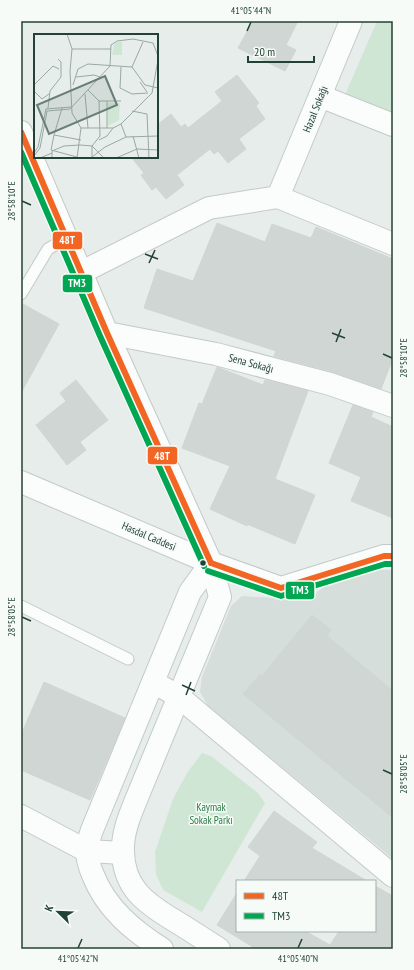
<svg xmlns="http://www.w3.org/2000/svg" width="414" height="970" font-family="'PT Sans Narrow',sans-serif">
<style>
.built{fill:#d5deda}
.green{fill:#d0e6d5}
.building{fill:#cfd6d3;stroke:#d0d6d3}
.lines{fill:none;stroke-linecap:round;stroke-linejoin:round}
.lane-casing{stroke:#c4cac7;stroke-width:13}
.street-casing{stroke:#c4cac7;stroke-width:24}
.secondary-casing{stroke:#c3cac7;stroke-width:24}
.lane{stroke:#fbfcfc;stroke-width:11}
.street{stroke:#fbfcfc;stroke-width:22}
.secondary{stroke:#fbfcfc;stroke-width:22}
.bus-1-casing{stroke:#f6fbf8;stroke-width:9}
.bus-2-casing{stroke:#f6fbf8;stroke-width:9}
.bus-1{stroke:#f26522;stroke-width:6}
.bus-2{stroke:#00a651;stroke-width:6}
.ticks{fill:none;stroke:#234237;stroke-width:1.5}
.bus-dot{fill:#234237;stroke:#f6fbf8;stroke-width:1.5}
.labels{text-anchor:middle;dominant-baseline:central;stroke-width:3;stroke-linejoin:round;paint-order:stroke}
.street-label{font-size:11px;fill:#234237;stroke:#f6fbf8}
.park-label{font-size:11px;fill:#2a7c44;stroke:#f6fbf8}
.inset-road{fill:none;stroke:#99a9a2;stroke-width:1}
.view{fill:#687e76;fill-opacity:0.15;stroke:#687e76;stroke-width:2}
.inset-edge{fill:none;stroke:#234237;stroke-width:2}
.line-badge{stroke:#f6fbf8;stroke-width:1.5}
.badge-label{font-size:11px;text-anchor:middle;font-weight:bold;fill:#fff}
.neatline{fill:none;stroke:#234237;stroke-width:1.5}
.ticks-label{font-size:10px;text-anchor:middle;fill:#234237}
</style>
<rect width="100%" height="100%" fill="#e7edea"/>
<polygon class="built" points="381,570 393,570 393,859 208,706 200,692 202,677 231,606 242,596 306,600 327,585 351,574"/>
<g class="green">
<polygon points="377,21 393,21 393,117 345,95"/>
<polygon points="202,753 211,756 258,793 265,803 202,912 163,890 156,874 155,852 173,799 187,773"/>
</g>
<g class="building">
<polygon points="253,21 298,21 286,45 296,50 285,71 238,48"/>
<polygon points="237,75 259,103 256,106 265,119 239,139 246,149 228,163 218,151 214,154 210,149 177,175 184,185 166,199 156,187 152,190 141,175 144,173 131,157 157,157 157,125 171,114 181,127 185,124 188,128 222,101 215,92"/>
<polygon points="217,223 265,242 272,224 311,238 316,227 393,259 393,358 381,389 333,372 274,356 276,351 144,308 157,269 193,281"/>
<polygon points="21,303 59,324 21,393"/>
<polygon points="217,367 263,385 265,380 308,391 275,479 315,495 295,544 247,524 247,526 210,509 230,466 182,448 199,403 202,404"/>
<polygon points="76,380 108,420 80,442 86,450 67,465 36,425 66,401 60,393"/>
<polygon points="353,405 373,412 371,417 393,427 393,518 351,501 361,477 329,463"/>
<polygon points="312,615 331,630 327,636 393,691 393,818 243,694 260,674 262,676"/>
<polygon points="44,682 125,718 90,800 21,770 21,735"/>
<polygon points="274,811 317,842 312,848 367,881 244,881 260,856 248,847"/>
<polygon points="375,886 393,896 393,949 256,949 217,925 237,893 237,931 305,931 330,945 339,931 375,931"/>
</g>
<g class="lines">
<defs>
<g id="lane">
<polyline points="21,294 48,249 67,238"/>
<polyline points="21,606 128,659"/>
</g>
<g id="street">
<polyline points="320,96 393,125"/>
<polyline points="278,197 351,21"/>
<polyline points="82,272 209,208 278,197 393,244"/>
<polyline points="107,333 216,354 330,384 393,406"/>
<polyline points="21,482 211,563 281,588 384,556 393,556"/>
<polyline points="153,682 178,696 393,876"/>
<polyline points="21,816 87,851 123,853"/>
</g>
<g id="secondary">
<path d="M21 132 107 333 211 563 220 597 136 800C130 815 123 831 123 848 122 887 145 903 175 921 190 930 205 940 219 949"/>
<path d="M162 949C132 930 106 908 93 875 90 868 87 858 87 851 87 844 90 836 92 830L190 592 211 563"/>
</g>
</defs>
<use href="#lane" class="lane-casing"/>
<use href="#street" class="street-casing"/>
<use href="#secondary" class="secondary-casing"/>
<use href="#lane" class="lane"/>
<use href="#street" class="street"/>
<use href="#secondary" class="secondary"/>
<defs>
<g id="bus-1">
<polyline points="21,132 107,333 211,563"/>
<polyline points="211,563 281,588 384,556 393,556"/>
</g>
<g id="bus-2">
<polyline points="21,152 100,336 204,566"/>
<polyline points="208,571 281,596 385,564 393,564"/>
</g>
</defs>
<use href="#bus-1" class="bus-1-casing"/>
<use href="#bus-2" class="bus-2-casing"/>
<use href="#bus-1" class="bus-1"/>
<use href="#bus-2" class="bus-2"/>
</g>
<path class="ticks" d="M247 31 251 22M22 201 31 205M145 254 158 259M149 263 155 250M332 333 345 338M336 342 341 329M383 354 392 358M22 617 31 621M182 685 195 691M186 695 191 682M383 770 392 774M78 948 82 939M298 948 302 939"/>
<circle class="bus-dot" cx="203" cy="563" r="3.5"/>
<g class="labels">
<g class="street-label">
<text transform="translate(315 109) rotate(-68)">Hazal Sokağı</text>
<text transform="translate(251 363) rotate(15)">Sena Sokağı</text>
<text transform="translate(149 536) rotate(23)">Hasdal Caddesi</text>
</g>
<g class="park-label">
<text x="211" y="807">Kaymak<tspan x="211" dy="13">Sokak Parkı</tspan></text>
</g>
</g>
<g transform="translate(34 34)">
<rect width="124" height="124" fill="#e7edea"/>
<path d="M83 8H88V21H78L80 10ZM74 69H86L85 86 74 92Z" fill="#d0e6d5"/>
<path class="inset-road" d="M33 0 38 15 36 37 38 79 47 94 43 124M38 15H77M76 32 77 11 83 7 99 5 119 9 124 22M87 33 86 54 98 60 114 59M98 33 109 8M42 43 60 41 66 43M106 48 113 58M0 51 19 32 25 35M39 51 44 35 54 30 98 33 111 51 124 54M54 56 65 67 66 102 58 112V123M0 57 8 65 15 60M51 60 54 94M65 67H87M14 74 16 57 27 43V28L24 25M28 74 20 101 47 106M98 77 113 80 115 124M87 90 92 103M47 94H79L87 90 118 59 124 26M73 94V67M20 101 17 116 43 123M99 102 105 124M65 106 73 102 79 94M0 119 4 113 12 75 37 73M0 122 6 114 13 77 36 75 76 32M58 123 71 113 92 103 124 102M6 124 18 119M18 124V117L30 112 46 111 58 112 70 124M82 124 103 115 124 116"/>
<path class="view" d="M71 42 83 71 15 100 3 71Z"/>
<rect width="124" height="124" class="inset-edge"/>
</g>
<g class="line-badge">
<rect x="52" y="231" width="31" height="19" rx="4" fill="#f26522"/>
<rect x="62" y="274" width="31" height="19" rx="4" fill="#00a651"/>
<rect x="147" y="446" width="31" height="19" rx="4" fill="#f26522"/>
<rect x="285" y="581" width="30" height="19" rx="4" fill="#00a651"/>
</g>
<g class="badge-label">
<text x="67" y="244">48T</text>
<text x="77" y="287">TM3</text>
<text x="162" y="460">48T</text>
<text x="300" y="594">TM3</text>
</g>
<rect width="414" height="970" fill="none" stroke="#f6fbf8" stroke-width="44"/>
<rect x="236" y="880" width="140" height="52" fill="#f6fbf8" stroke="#a2b1ab"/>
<rect x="244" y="893" width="20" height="6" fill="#f26522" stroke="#a2b1ab"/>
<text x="272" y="900" font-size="12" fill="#234237">48T</text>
<rect x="244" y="913" width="20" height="6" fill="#00a651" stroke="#a2b1ab"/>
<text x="272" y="920" font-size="12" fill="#234237">TM3</text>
<g transform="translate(58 912) rotate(293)" stroke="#f6fbf8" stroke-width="3" paint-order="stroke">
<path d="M0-3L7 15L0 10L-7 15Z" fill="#234237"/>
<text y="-6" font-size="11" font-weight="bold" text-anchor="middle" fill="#234237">K</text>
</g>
<path d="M248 56v6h66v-6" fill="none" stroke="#234237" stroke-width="2"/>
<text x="254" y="56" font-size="12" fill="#234237" stroke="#f6fbf8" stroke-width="3" paint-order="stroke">20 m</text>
<rect x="22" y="22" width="370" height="926" class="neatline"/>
<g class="ticks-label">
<text x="251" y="14">41°05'44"N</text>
<text transform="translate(11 201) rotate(-90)" y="4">28°58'10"E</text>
<text transform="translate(403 358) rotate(-90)" y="4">28°58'10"E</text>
<text transform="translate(11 617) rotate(-90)" y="4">28°58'05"E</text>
<text transform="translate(403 774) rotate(-90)" y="4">28°58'05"E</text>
<text x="78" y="962">41°05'42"N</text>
<text x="298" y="962">41°05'40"N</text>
</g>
</svg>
